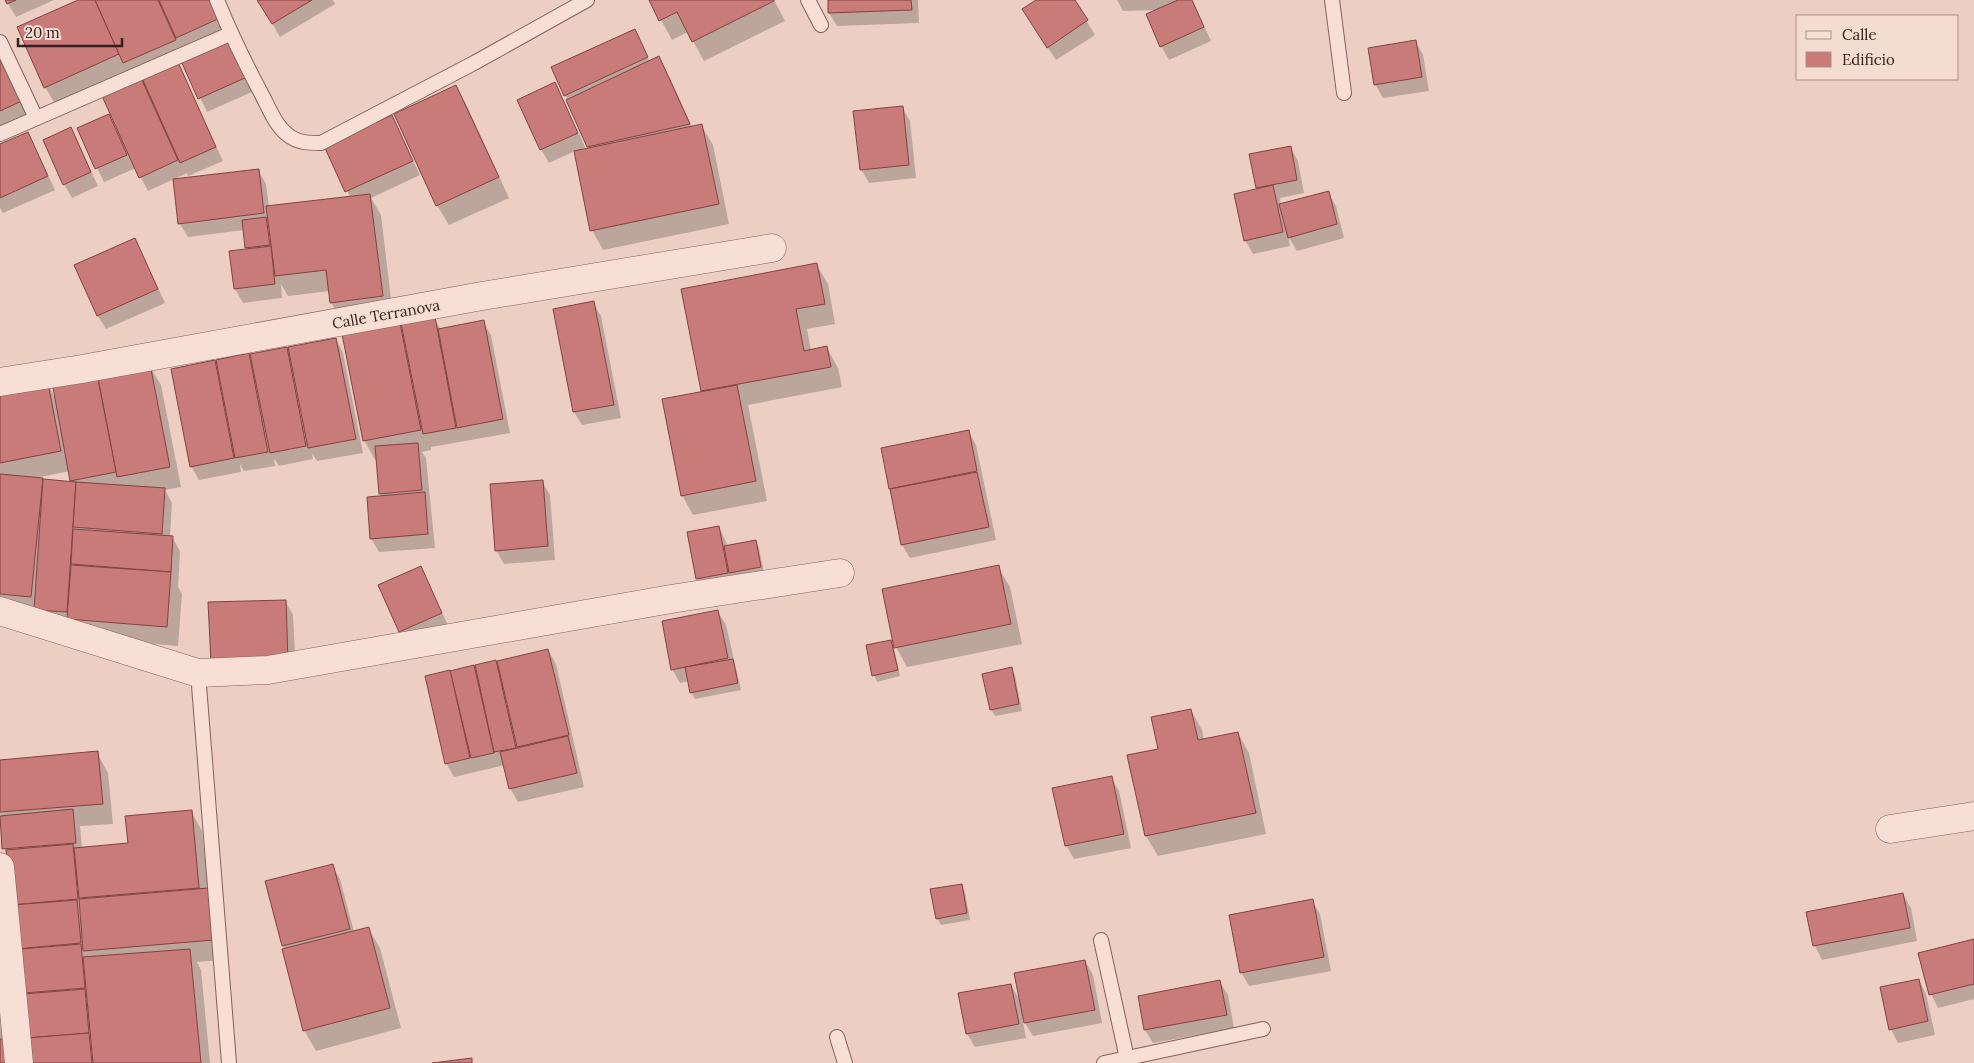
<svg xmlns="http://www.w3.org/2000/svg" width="1974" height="1063" font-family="Lora,serif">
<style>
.shadow{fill:#0003;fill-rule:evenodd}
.building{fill:#c97b79;stroke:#834141}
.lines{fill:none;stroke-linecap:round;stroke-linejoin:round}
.lane-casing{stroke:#85605a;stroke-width:16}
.street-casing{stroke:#85605a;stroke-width:29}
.lane{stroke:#f7dfd5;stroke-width:14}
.street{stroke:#f7dfd5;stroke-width:28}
.labels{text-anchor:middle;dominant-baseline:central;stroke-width:4;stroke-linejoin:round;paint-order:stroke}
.street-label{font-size:15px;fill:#35201e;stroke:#f4dcd1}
</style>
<rect width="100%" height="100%" fill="#eccfc2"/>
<g class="shadow">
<polygon points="6,0 54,0 16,17"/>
<polygon points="81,0 213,0 254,91 207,112 183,62 178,64 223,161 188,176 187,173 148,191 136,168 104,182 78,129 108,116 119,134 121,134 104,96 57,107 45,87"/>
<polygon points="259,0 333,0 335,4 280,37"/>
<polygon points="650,0 774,0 785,21 704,61 688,32 672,40"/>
<polygon points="829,0 918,0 919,23 837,26 829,13"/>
<polygon points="1038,0 1074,0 1095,35 1056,60 1032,23"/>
<polygon points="1117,0 1192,0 1211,41 1169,60 1161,46 1158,10 1123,11"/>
<polygon points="634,31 650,62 658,58 670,78 692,127 701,125 713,145 729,224 603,250 592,230 575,151 549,163 541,149 555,84 585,147 579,151 589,149 553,68"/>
<polygon points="1416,42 1423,55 1429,91 1383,98 1375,84"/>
<polygon points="0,46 30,114 0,128"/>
<polygon points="456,86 467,106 509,198 449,225 437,205"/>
<polygon points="902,107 910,121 916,178 869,183 861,169"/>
<polygon points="392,117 420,175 371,198 381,215 393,316 343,323 331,302 330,291 288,296 281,284 282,298 243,303 235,289 231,253 248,250 244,230 188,237 180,224 258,170 266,184 269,207 350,197 326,147"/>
<polygon points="71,129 98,186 72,198 64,184"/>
<polygon points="28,133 55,190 3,213 0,208 0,146"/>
<polygon points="1290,147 1298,161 1304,193 1280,198 1281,205 1328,193 1336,206 1344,238 1297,251 1288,236 1290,246 1253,254 1245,240 1258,190 1257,188"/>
<polygon points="135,239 165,303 106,329 98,316"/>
<polygon points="816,264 828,284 835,324 807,329 811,351 827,348 838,368 842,387 748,405 767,501 693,515 682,495 703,393 683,290"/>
<polygon points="593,303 601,316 621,418 582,425 574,412"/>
<polygon points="434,318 441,330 483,322 491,335 510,433 431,447 431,450 422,452 426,458 435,548 379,552 371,538 382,497 380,493 377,460 375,460 364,440 400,324 403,330"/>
<polygon points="336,339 343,353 363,453 317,461 312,453 313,459 279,466 274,458 275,466 244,471 240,464 241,472 199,480 191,466 173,370 286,348 291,356"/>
<path d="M149 365 161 385 181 487 165 490 172 503 170 537H172L180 551 178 587 182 594 178 646 80 638 0 612V393L48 384 55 398 53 383ZM70 471 73 483 43 481 36 478Z"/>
<polygon points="969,432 976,445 996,540 910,558 902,545 883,449"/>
<polygon points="542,481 550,495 555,560 504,564 496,550"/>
<polygon points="719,527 728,546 755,541 759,548 764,573 705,593 697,579 688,533"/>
<polygon points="998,567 1010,587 1022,644 907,667 896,647"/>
<polygon points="420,568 449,627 408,645 379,586"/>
<polygon points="285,601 293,615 296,674 220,677"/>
<polygon points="718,612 726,625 741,690 695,699 691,692 689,681 680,683 672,669"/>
<polygon points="890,641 894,648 900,676 877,682 874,675"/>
<polygon points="548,650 556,664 584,787 518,802 510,788 505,765 454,777 446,763 426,677 495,662 500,670"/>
<polygon points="1011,669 1015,675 1022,711 995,716 991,709"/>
<polygon points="1191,710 1202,730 1204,740 1238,733 1249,753 1266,834 1158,856 1146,836 1129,756 1160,750"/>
<polygon points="97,753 108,773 113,824 80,826 82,848 129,844 191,811 202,831 208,890 219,909 224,960 197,962 201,970 210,1063 30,1063 8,856 4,848 2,817 0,813 0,761"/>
<polygon points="1111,777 1119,791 1131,848 1074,859 1066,845"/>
<polygon points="332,865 340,879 354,932 368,928 380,948 401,1028 316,1051 304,1030 283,946"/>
<polygon points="961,885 965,892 970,920 941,925 937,918"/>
<polygon points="1903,894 1911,908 1917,941 1822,960 1815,946 1808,913"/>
<polygon points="1312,901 1320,914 1331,971 1249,986 1241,972"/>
<polygon points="0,923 12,1063 0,1063"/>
<polygon points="1974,940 1974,999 1938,1008 1931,994"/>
<polygon points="1085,961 1093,975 1102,1023 1033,1036 1022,1018 1026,1038 975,1047 967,1034 1011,985 1021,1002"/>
<polygon points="1919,980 1926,994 1935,1035 1898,1043 1891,1029"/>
<polygon points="1220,982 1228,995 1234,1028 1153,1043 1145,1030 1139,997"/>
</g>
<g class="building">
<polygon points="5,0 16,0 7,4"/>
<polygon points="78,0 95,0 119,54 44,88 17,27"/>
<polygon points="95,0 158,0 176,40 123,63"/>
<polygon points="159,0 212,0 220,18 176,38"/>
<polygon points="257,0 312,0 272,24"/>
<polygon points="649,0 774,0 774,1 692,42 677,12 659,21"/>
<polygon points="828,0 911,0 912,10 828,13"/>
<polygon points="1036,0 1075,0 1088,20 1047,48 1022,9"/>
<polygon points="1178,0 1192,0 1204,27 1160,47 1146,14"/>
<polygon points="635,29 648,57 564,96 551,67"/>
<polygon points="230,39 247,77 198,99 181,61"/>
<polygon points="1416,40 1422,77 1374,85 1368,48"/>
<polygon points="0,47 24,100 0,111"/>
<polygon points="659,56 690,124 587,147 566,100"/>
<polygon points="178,62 216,147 180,163 142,78"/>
<polygon points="141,78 178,160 139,178 102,96"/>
<polygon points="555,82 578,133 540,150 517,100"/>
<polygon points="456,85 499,177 436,206 394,114"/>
<polygon points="903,106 909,165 860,170 853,111"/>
<polygon points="109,114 127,155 95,169 77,128"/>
<polygon points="392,115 413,161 345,192 324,146"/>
<polygon points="702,124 719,204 590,231 574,151"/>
<polygon points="71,127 91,172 63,185 43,140"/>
<polygon points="28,132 48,176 0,198 0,144"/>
<polygon points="1291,146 1297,180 1256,188 1249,154"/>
<polygon points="259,169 264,213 178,224 173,179"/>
<polygon points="1273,185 1283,232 1244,241 1234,194"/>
<polygon points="1329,191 1337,224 1288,238 1279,204"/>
<polygon points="370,194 383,296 330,303 326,270 275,276 266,206"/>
<polygon points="266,217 270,245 245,248 242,220"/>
<polygon points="135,238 158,289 97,316 74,265"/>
<polygon points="271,246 275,284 234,289 229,251"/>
<polygon points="817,263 825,304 796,309 804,351 827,346 831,367 701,391 681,289"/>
<polygon points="594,301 614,405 573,412 553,309"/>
<polygon points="435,317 456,428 423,434 401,323"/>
<polygon points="484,320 503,419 457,428 438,329"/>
<polygon points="400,323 421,430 363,441 342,334"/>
<polygon points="336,338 356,439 308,448 288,347"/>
<polygon points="287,347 306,446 270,453 250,354"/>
<polygon points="249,353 268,452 235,458 216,360"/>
<polygon points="215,360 234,458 190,467 171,369"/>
<polygon points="150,364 170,467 117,477 97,373"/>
<polygon points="97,374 116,472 70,481 52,382"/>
<polygon points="48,383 61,451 0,463 0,392"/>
<polygon points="737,385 756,481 681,496 662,399"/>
<polygon points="969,430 977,471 889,489 881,448"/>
<polygon points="418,443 422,490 379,494 375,446"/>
<polygon points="977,472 989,527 901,545 890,489"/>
<polygon points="0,474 43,478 31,597 0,594"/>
<polygon points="43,479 76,482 67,612 34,610"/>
<polygon points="543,480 548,546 495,551 490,484"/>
<polygon points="76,482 165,488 162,534 73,527"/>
<polygon points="425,492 428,534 370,539 367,497"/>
<polygon points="719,526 728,573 696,579 687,532"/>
<polygon points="73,529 173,536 171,572 71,564"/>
<polygon points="756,540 761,567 729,573 724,546"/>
<polygon points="71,565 171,572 167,627 67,619"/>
<polygon points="999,565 1011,624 894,648 882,589"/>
<polygon points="421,566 442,613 399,632 378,585"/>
<polygon points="286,600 288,661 211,663 208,602"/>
<polygon points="718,610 728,658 671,670 662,621"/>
<polygon points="891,640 898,670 872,676 866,645"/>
<polygon points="548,649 569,735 517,747 497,661"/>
<polygon points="733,659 738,683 690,693 685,667"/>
<polygon points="496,660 516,748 494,752 475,665"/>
<polygon points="474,665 494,753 471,758 450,671"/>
<polygon points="1012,667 1019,704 990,710 982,674"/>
<polygon points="450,670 470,758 445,764 425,676"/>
<polygon points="1191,709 1198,740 1238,732 1256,813 1145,836 1127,755 1158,749 1151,717"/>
<polygon points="568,736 577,773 509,789 500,752"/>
<polygon points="98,751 103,804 0,812 0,760"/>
<polygon points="1112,776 1124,834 1065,846 1052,788"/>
<polygon points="73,809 76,843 2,849 0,816"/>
<polygon points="192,810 199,888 79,898 74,848 128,843 125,816"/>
<polygon points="73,844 78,899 11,905 6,850"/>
<polygon points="333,864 350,929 282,946 265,881"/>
<polygon points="962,884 967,913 936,919 930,889"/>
<polygon points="208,888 213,940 83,951 79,899"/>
<polygon points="1903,893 1910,928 1813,946 1806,912"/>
<polygon points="1313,899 1324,957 1240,973 1229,915"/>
<polygon points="77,900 81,943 16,949 12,905"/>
<polygon points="369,927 390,1008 303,1031 282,949"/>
<polygon points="1974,939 1974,984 1929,995 1918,953"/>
<polygon points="81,944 85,988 24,993 20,949"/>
<polygon points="190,949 201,1063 93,1063 83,957"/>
<polygon points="1085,960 1095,1010 1024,1023 1014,973"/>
<polygon points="1919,979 1928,1021 1889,1030 1880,987"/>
<polygon points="1220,980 1227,1015 1144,1030 1138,996"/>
<polygon points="1011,984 1019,1024 966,1034 958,993"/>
<polygon points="85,989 89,1033 27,1038 23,994"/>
<polygon points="89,1033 92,1063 29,1063 26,1038"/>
<polygon points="0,1039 4,1039 6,1063 0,1063"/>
<polygon points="472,1058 472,1063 432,1063"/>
</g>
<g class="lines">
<defs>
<g id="lane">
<path d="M217 0C230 32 245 63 261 93 269 108 275 125 288 135 298 143 309 143 321 143L474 63 587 0"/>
<polyline points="808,0 821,25"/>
<polyline points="1332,0 1344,93"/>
<polyline points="0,42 36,118"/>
<polyline points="0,134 230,34"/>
<polyline points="198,673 229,1063"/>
<polyline points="1101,940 1128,1063"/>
<polyline points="837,1037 845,1063"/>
<polyline points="1104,1063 1263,1029"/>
</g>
<g id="street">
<polyline points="0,382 82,369 482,296 772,248"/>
<polyline points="0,611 198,673 268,670 671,599 840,573"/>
<polyline points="1890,829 1974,816"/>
<polyline points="0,867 19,1063"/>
</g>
</defs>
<use href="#lane" class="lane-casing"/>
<use href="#street" class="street-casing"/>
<use href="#lane" class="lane"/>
<use href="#street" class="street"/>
</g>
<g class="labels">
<g class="street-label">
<text transform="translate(386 314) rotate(-10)">Calle Terranova</text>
</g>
</g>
<rect x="1796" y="15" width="162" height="65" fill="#f4dcd1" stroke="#a89189"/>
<rect x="1806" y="31" width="25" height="8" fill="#f7dfd5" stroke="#a89189"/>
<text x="1842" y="40" font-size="15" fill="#35201e">Calle</text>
<rect x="1806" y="52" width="25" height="15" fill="#c97b79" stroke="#a89189"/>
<text x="1842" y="65" font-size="15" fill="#35201e">Edificio</text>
<path d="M18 38v8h104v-8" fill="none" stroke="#35201e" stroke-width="2.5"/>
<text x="25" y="38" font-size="15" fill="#35201e" stroke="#f4dcd1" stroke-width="4" paint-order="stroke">20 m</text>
</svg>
